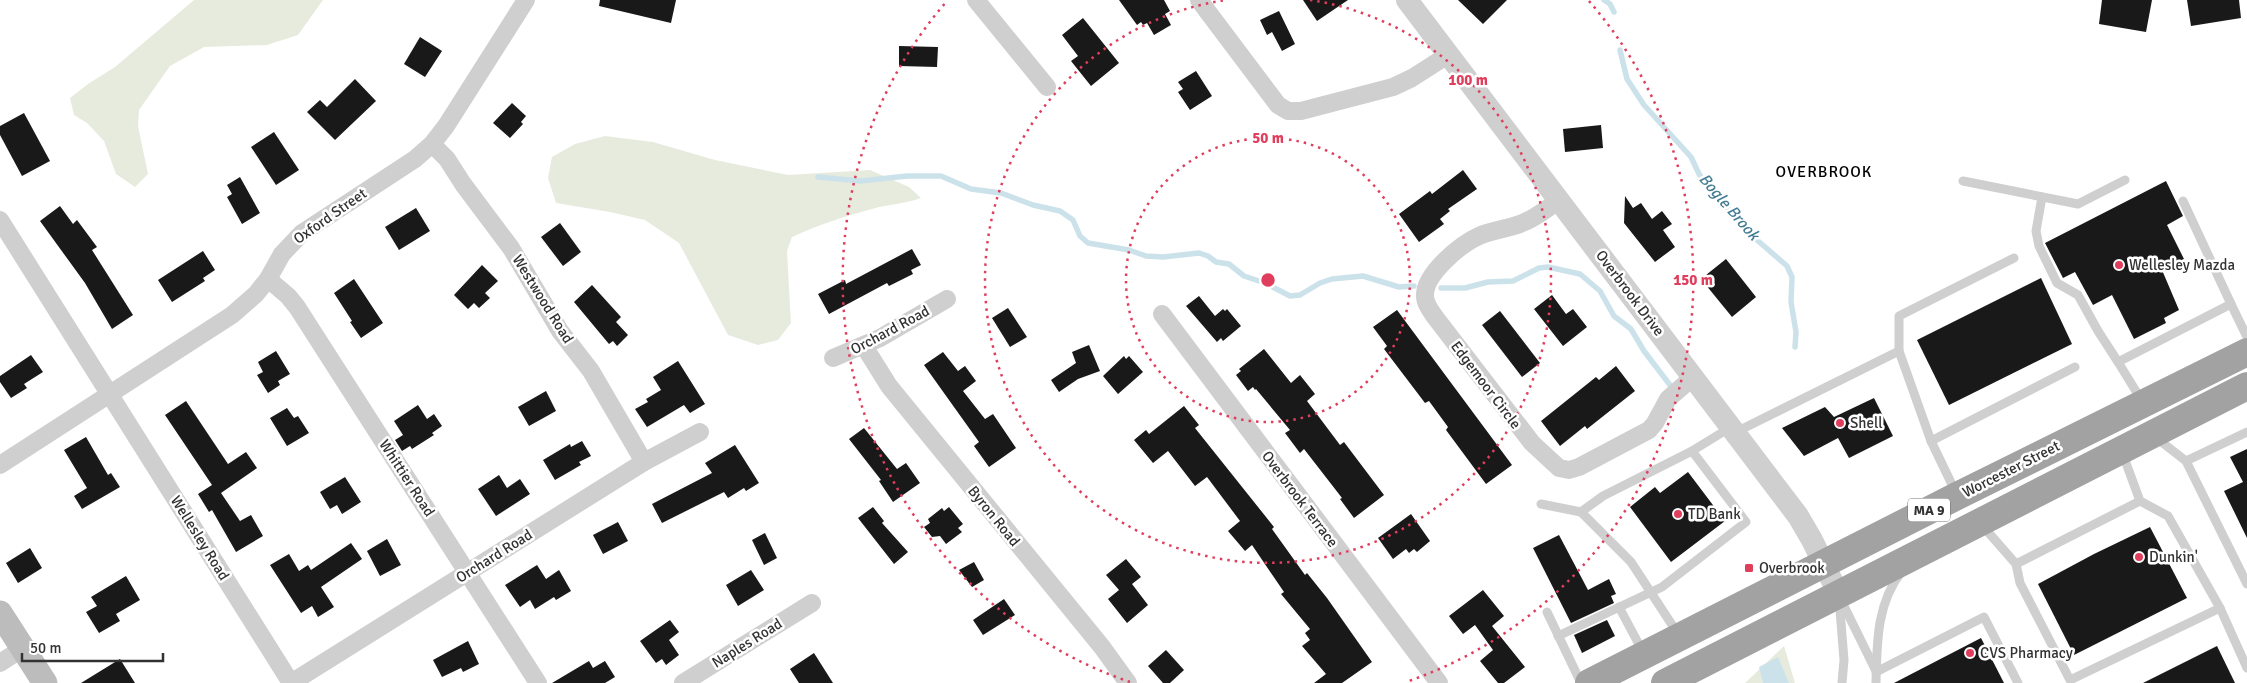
<svg xmlns="http://www.w3.org/2000/svg" width="2247" height="683" font-family="Signika,sans-serif">
<style>
.green{fill:#e7ebde}
.water{fill:#cce2ea}
.lines{fill:none;stroke-linecap:round;stroke-linejoin:round}
.stream{stroke:#cce2ea;stroke-width:5.5}
.building{fill:#191919}
.service{stroke:#cfcfcf;stroke-width:9}
.minor{stroke:#cfcfcf;stroke-width:18}
.tertiary{stroke:#cfcfcf;stroke-width:22}
.secondary{stroke:#bcbcbc;stroke-width:25}
.trunk{stroke:#a2a2a2;stroke-width:28}
.ring{fill:none;stroke:#e03e5d;stroke-width:2.5;stroke-dasharray:2.5 5}
.poi-dot{fill:#e03e5d;stroke:#fff;stroke-width:2}
.labels{text-anchor:middle;dominant-baseline:central;stroke-width:5;stroke-linejoin:round;paint-order:stroke}
.shield{fill:#fff;stroke:#707070;stroke-width:1}
.shield-label{font-size:14px;font-weight:bold;fill:#323232}
.street-label{font-size:15px;fill:#323232;stroke:#fff}
.poi-label{font-size:15px;fill:#323232;stroke:#fff;text-anchor:start}
.neighbourhood-label{font-size:16px;letter-spacing:1px;fill:#000;stroke:#fff}
.water-label{font-size:16px;font-style:italic;fill:#427d93;stroke:#fff}
.centre{fill:#e03e5d;stroke:#fff;stroke-width:2.5}
.ring-label{font-size:15px;text-anchor:middle;font-weight:bold;fill:#e03e5d;stroke:#fff;stroke-width:5;stroke-linejoin:round;paint-order:stroke}
</style>
<rect width="100%" height="100%" fill="#fff"/>
<g class="green">
<polygon points="194,0 323,0 298,35 267,45 204,47 170,66 139,110 138,126 148,174 135,187 116,174 104,141 87,123 74,115 70,98 88,84 115,67"/>
<path d="M605 136 653 142 715 160 788 175 870 170 909 187 921 198C905 204 889 204 872 209 845 216 818 225 792 237L787 251 791 323 778 340 758 345 728 335 679 243 645 220 610 212 556 203 548 178 552 157 575 144Z"/>
<polygon points="1784,646 1795,683 1745,683"/>
</g>
<polygon class="water" points="1778,657 1789,683 1763,683 1759,667"/>
<g class="lines">
<g class="stream">
<polyline points="1604,0 1610,4 1614,12"/>
<polyline points="1620,50 1627,79 1644,105 1691,157 1699,174 1713,192 1757,240 1787,266 1792,277 1791,302 1796,332 1795,347"/>
<polyline points="818,177 861,181 907,176 941,176 971,189 1001,193 1033,205 1060,211 1073,220 1080,236 1088,243 1129,250 1146,256 1163,257 1199,253 1208,256 1216,262 1229,264 1244,276 1265,283 1290,296 1300,295 1320,283 1332,279 1363,276 1399,287 1414,286"/>
<polyline points="1441,288 1465,288 1488,282 1513,281 1539,268 1548,267 1580,274 1600,291 1614,316 1631,329 1644,351 1670,385"/>
</g>
</g>
<g class="building">
<polygon points="600,0 676,0 671,23 599,6"/>
<polygon points="1119,0 1164,0 1170,11 1165,14 1171,25 1154,35 1147,23 1143,25 1141,22 1137,25"/>
<polygon points="1303,0 1348,0 1317,21"/>
<polygon points="1458,0 1507,0 1483,24"/>
<polygon points="2102,0 2152,0 2146,32 2099,24"/>
<polygon points="2187,0 2239,0 2241,18 2191,26"/>
<polygon points="1279,11 1295,44 1282,51 1272,32 1267,35 1260,20"/>
<polygon points="1083,18 1119,63 1091,86 1071,61 1078,56 1062,35"/>
<polygon points="420,37 442,51 425,77 404,64"/>
<polygon points="899,46 938,47 937,67 899,66"/>
<polygon points="1196,71 1212,96 1190,110 1178,92 1183,89 1178,82"/>
<polygon points="355,79 376,101 335,140 307,112 320,100 327,107"/>
<polygon points="512,103 526,116 521,122 523,124 510,138 493,123"/>
<polygon points="24,113 50,161 22,176 0,135 0,126"/>
<polygon points="1601,125 1603,148 1565,152 1563,129"/>
<polygon points="274,132 299,170 276,185 251,147"/>
<polygon points="1463,170 1477,189 1448,209 1450,211 1440,219 1444,224 1419,242 1399,214 1430,191 1432,194"/>
<polygon points="240,177 260,213 242,224 227,197 232,194 227,185"/>
<polygon points="2166,181 2183,216 2167,225 2184,259 2162,270 2179,310 2164,318 2166,323 2134,339 2112,295 2093,305 2075,272 2063,278 2045,243"/>
<polygon points="1625,196 1633,208 1641,203 1652,219 1662,211 1672,224 1663,230 1675,247 1655,262 1624,223"/>
<polygon points="60,206 73,224 77,220 97,247 92,250 133,315 112,329 85,283 40,221"/>
<polygon points="416,208 430,231 399,250 385,227"/>
<polygon points="560,223 581,252 563,266 541,237"/>
<polygon points="912,249 921,265 911,270 913,274 889,286 887,283 829,314 818,294 845,280 846,284"/>
<polygon points="203,251 215,270 203,278 205,281 172,302 158,280"/>
<polygon points="1726,259 1756,297 1732,317 1701,279"/>
<polygon points="482,265 498,281 485,293 490,298 479,308 474,303 468,309 454,295"/>
<polygon points="2041,278 2072,344 1949,405 1917,340"/>
<polygon points="354,279 383,323 361,338 350,322 352,321 334,293"/>
<polygon points="592,285 621,317 616,322 628,335 617,346 613,341 609,344 574,302"/>
<polygon points="1552,295 1566,314 1573,309 1587,327 1563,346 1534,309"/>
<polygon points="1199,296 1215,316 1223,309 1225,311 1227,309 1241,326 1223,341 1221,338 1217,342 1186,306"/>
<polygon points="1008,308 1027,337 1010,347 992,318"/>
<polygon points="1397,310 1512,465 1486,484 1446,430 1448,427 1429,401 1425,403 1384,349 1387,346 1373,327"/>
<polygon points="1500,311 1540,363 1522,377 1482,325"/>
<polygon points="1089,345 1100,371 1078,379 1059,392 1051,380 1076,363 1072,352"/>
<polygon points="1264,349 1291,383 1300,375 1315,394 1307,401 1340,445 1344,442 1384,495 1354,518 1340,499 1342,498 1304,449 1300,453 1285,433 1290,430 1256,389 1255,390 1253,387 1248,391 1236,375 1241,371 1239,369"/>
<polygon points="276,351 290,374 278,381 280,385 268,393 257,375 263,372 258,362"/>
<polygon points="943,352 958,371 965,366 976,381 963,391 985,419 993,414 1016,448 989,467 974,446 979,442 924,365"/>
<polygon points="31,355 43,372 24,384 27,388 11,398 0,382 0,376"/>
<polygon points="1124,356 1126,359 1129,356 1143,372 1118,394 1103,376"/>
<polygon points="678,361 705,404 690,413 684,405 647,427 635,409 648,402 646,399 661,390 653,377"/>
<polygon points="1616,366 1635,391 1587,429 1585,426 1560,446 1541,421 1596,377 1599,380"/>
<polygon points="546,391 556,411 529,426 518,407"/>
<polygon points="1874,398 1893,436 1849,458 1838,438 1804,456 1782,428 1825,407 1834,417"/>
<polygon points="186,401 228,464 246,452 257,468 221,493 240,521 251,515 263,536 236,552 212,510 209,512 198,494 212,485 165,415"/>
<polygon points="418,405 427,419 434,414 442,426 432,433 434,435 412,449 410,446 402,451 395,440 403,435 394,421"/>
<polygon points="1184,406 1199,425 1195,428 1274,527 1272,529 1305,575 1307,573 1327,598 1372,662 1342,683 1314,683 1326,674 1302,646 1310,640 1305,633 1310,629 1281,594 1284,592 1252,545 1245,551 1228,531 1240,521 1207,477 1195,486 1168,451 1153,463 1134,440 1146,430 1149,434"/>
<polygon points="287,408 294,418 298,416 309,433 287,446 270,418"/>
<polygon points="864,428 897,469 906,463 920,483 893,502 879,481 881,480 849,439"/>
<polygon points="86,437 108,475 111,473 120,487 82,509 74,496 87,488 64,450"/>
<polygon points="582,441 591,456 579,462 581,465 555,480 543,460 570,444 571,447"/>
<polygon points="735,445 759,483 746,491 744,488 728,498 724,492 662,523 652,504 712,473 705,463"/>
<polygon points="2247,449 2247,538 2224,491 2243,482 2230,457"/>
<polygon points="1688,472 1725,521 1671,562 1630,507 1655,487 1660,493"/>
<polygon points="499,475 507,488 520,479 530,494 496,516 478,489"/>
<polygon points="345,477 361,502 342,514 337,505 330,509 320,492"/>
<polygon points="873,507 884,521 882,523 908,552 894,564 858,518"/>
<polygon points="949,507 963,524 958,528 962,532 946,544 940,536 932,537 924,527 930,523 928,519 942,508 944,511"/>
<polygon points="1411,514 1430,541 1417,552 1414,549 1409,553 1406,549 1393,559 1378,538"/>
<polygon points="618,522 628,541 603,554 593,535"/>
<polygon points="2150,527 2187,598 2074,655 2038,584 2094,554"/>
<polygon points="765,533 777,558 764,565 752,540"/>
<polygon points="1559,535 1588,590 1609,579 1616,594 1611,596 1614,603 1571,623 1533,548"/>
<polygon points="387,539 401,565 380,576 367,551"/>
<polygon points="351,543 362,559 321,587 334,607 318,617 312,606 301,613 270,565 289,554 299,571 308,565 311,570"/>
<polygon points="30,548 42,568 18,583 6,563"/>
<polygon points="1126,559 1141,577 1132,584 1148,605 1127,623 1108,599 1119,590 1106,575"/>
<polygon points="974,562 984,580 972,587 959,570"/>
<polygon points="537,565 546,579 559,570 571,591 556,600 554,597 535,609 530,600 520,607 505,585"/>
<polygon points="751,570 764,590 738,606 726,585"/>
<polygon points="126,576 140,600 116,614 120,621 99,633 86,612 97,606 91,597"/>
<polygon points="1483,590 1504,616 1492,626 1525,667 1504,683 1498,683 1480,661 1493,650 1475,625 1463,634 1449,616"/>
<polygon points="1004,599 1015,615 983,635 973,620"/>
<polygon points="670,620 679,632 669,640 679,655 666,665 662,659 656,663 640,641"/>
<polygon points="1607,620 1615,636 1582,653 1574,635"/>
<polygon points="1981,638 2004,683 1894,683"/>
<polygon points="468,641 479,664 463,672 461,668 442,677 433,660"/>
<polygon points="2217,646 2235,683 2143,683"/>
<polygon points="1166,650 1184,670 1170,683 1163,683 1148,666"/>
<polygon points="814,653 833,683 799,683 790,669"/>
<polygon points="120,659 135,683 81,683"/>
<polygon points="589,661 593,668 605,661 615,677 605,683 552,683"/>
</g>
<g class="lines">
<g class="service">
<polyline points="1963,181 2078,204 2125,180"/>
<polyline points="2042,197 2036,231 2039,246 2057,283 2078,295 2098,331 2118,362"/>
<polyline points="2183,201 2231,304"/>
<polyline points="2142,401 2118,362 2231,304 2247,337"/>
<polyline points="1736,432 1899,351"/>
<polyline points="2155,437 2186,461 2247,432"/>
<polyline points="1931,441 2075,367"/>
<polyline points="2122,452 2140,501 2168,516 2220,608 2247,668"/>
<polyline points="2186,461 2247,584"/>
<polyline points="1956,493 1931,441 1899,351 1899,316 2014,258"/>
<polyline points="1541,504 1581,512 1631,562 1678,634"/>
<polyline points="1581,512 1603,496 1692,451 1731,427"/>
<polyline points="1981,524 2016,564 2020,583 2070,680 2220,608"/>
<polyline points="2016,564 2140,501"/>
<polyline points="1839,598 1844,660 1842,683"/>
<polyline points="1841,600 1875,669"/>
<polyline points="1619,607 1643,652"/>
<polyline points="1547,612 1581,683"/>
<polyline points="1558,636 1662,587 1746,522 1692,451"/>
<polyline points="1876,672 1984,617 2018,683"/>
<path d="M1876 683C1877 644 1876 604 1902 571"/>
</g>
<g class="minor">
<polyline points="976,0 1047,87"/>
<polyline points="1199,0 1278,105 1288,111 1301,111 1393,87 1412,78 1448,55"/>
<polyline points="432,144 447,159 463,184 511,248 560,331 591,371 644,462"/>
<path d="M1559 200C1547 209 1534 219 1520 224 1507 229 1492 230 1479 236 1461 244 1424 274 1425 296 1425 304 1431 311 1435 317L1532 443 1559 468 1569 470 1579 467 1649 430 1655 423 1668 399 1693 377"/>
<polyline points="0,220 291,683"/>
<polyline points="268,279 288,296 297,307 538,683"/>
<polyline points="1162,314 1439,683"/>
<polyline points="864,346 889,386 1102,647 1128,683"/>
<polyline points="833,358 880,338 947,299"/>
<polyline points="0,465 232,315 256,294 268,279 282,254 302,233 415,159 432,144 446,126 526,0"/>
<polyline points="0,663 23,648"/>
<polyline points="291,683 644,462 700,432"/>
<polyline points="683,683 812,603"/>
</g>
<polyline class="tertiary" points="1407,0 1798,516 1812,540 1839,595"/>
<polyline class="secondary" points="0,613 45,683"/>
<g class="trunk">
<polyline points="1589,683 1957,496 2247,352"/>
<polyline points="1665,683 2247,386"/>
</g>
</g>
<g class="ring">
<circle cx="1268" cy="280" r="142"/>
<path d="M1310 0A283 283 0 1 1 1226 0"/>
<path d="M1130 682A425 425 0 0 1 947 1M1589 1A425 425 0 0 1 1406 682"/>
</g>
<g class="poi-dot">
<circle cx="2119" cy="265" r="5"/>
<circle cx="1840" cy="423" r="5"/>
<circle cx="1678" cy="514" r="5"/>
<circle cx="2139" cy="557" r="5"/>
<rect x="1744" y="563" width="10" height="10" rx="2.5"/>
<circle cx="1970" cy="653" r="5"/>
</g>
<g class="labels">
<rect class="shield" x="1908" y="498.5" width="42" height="23" rx="4"/>
<g class="shield-label">
<text x="1929" y="510">MA 9</text>
</g>
<g class="street-label">
<text transform="translate(330 216) rotate(-35)">Oxford Street</text>
<text transform="translate(1630 293) rotate(53)">Overbrook Drive</text>
<text transform="translate(543 299) rotate(58)">Westwood Road</text>
<text transform="translate(890 330) rotate(-28)">Orchard Road</text>
<text transform="translate(1486 385) rotate(53)">Edgemoor Circle</text>
<text transform="translate(2011 469) rotate(-27)">Worcester Street</text>
<text transform="translate(407 478) rotate(57)">Whittier Road</text>
<text transform="translate(1300 499) rotate(53)">Overbrook Terrace</text>
<text transform="translate(994 516) rotate(51)">Byron Road</text>
<text transform="translate(200 538) rotate(58)">Wellesley Road</text>
<text transform="translate(494 556) rotate(-32)">Orchard Road</text>
<text transform="translate(747 643) rotate(-32)">Naples Road</text>
</g>
<g class="poi-label">
<text x="2129" y="265">Wellesley Mazda</text>
<text x="1850" y="423">Shell</text>
<text x="1688" y="514">TD Bank</text>
<text x="2149" y="557">Dunkin'</text>
<text x="1759" y="568">Overbrook</text>
<text x="1980" y="653">CVS Pharmacy</text>
</g>
<g class="neighbourhood-label">
<text x="1824" y="172">OVERBROOK</text>
</g>
<g class="water-label">
<text transform="translate(1729 207) rotate(49)">Bogle Brook</text>
</g>
</g>
<circle cx="1268" cy="280" r="8" class="centre"/>
<g class="ring-label">
<text x="1468" y="85">100 m</text>
<text x="1268" y="143">50 m</text>
<text x="1693" y="285">150 m</text>
</g>
<path d="M22 653v8h141v-8" fill="none" stroke="#323232" stroke-width="2.5"/>
<text x="30" y="653" font-size="15" fill="#323232" stroke="#ffffff" stroke-width="4" paint-order="stroke">50 m</text>
</svg>
